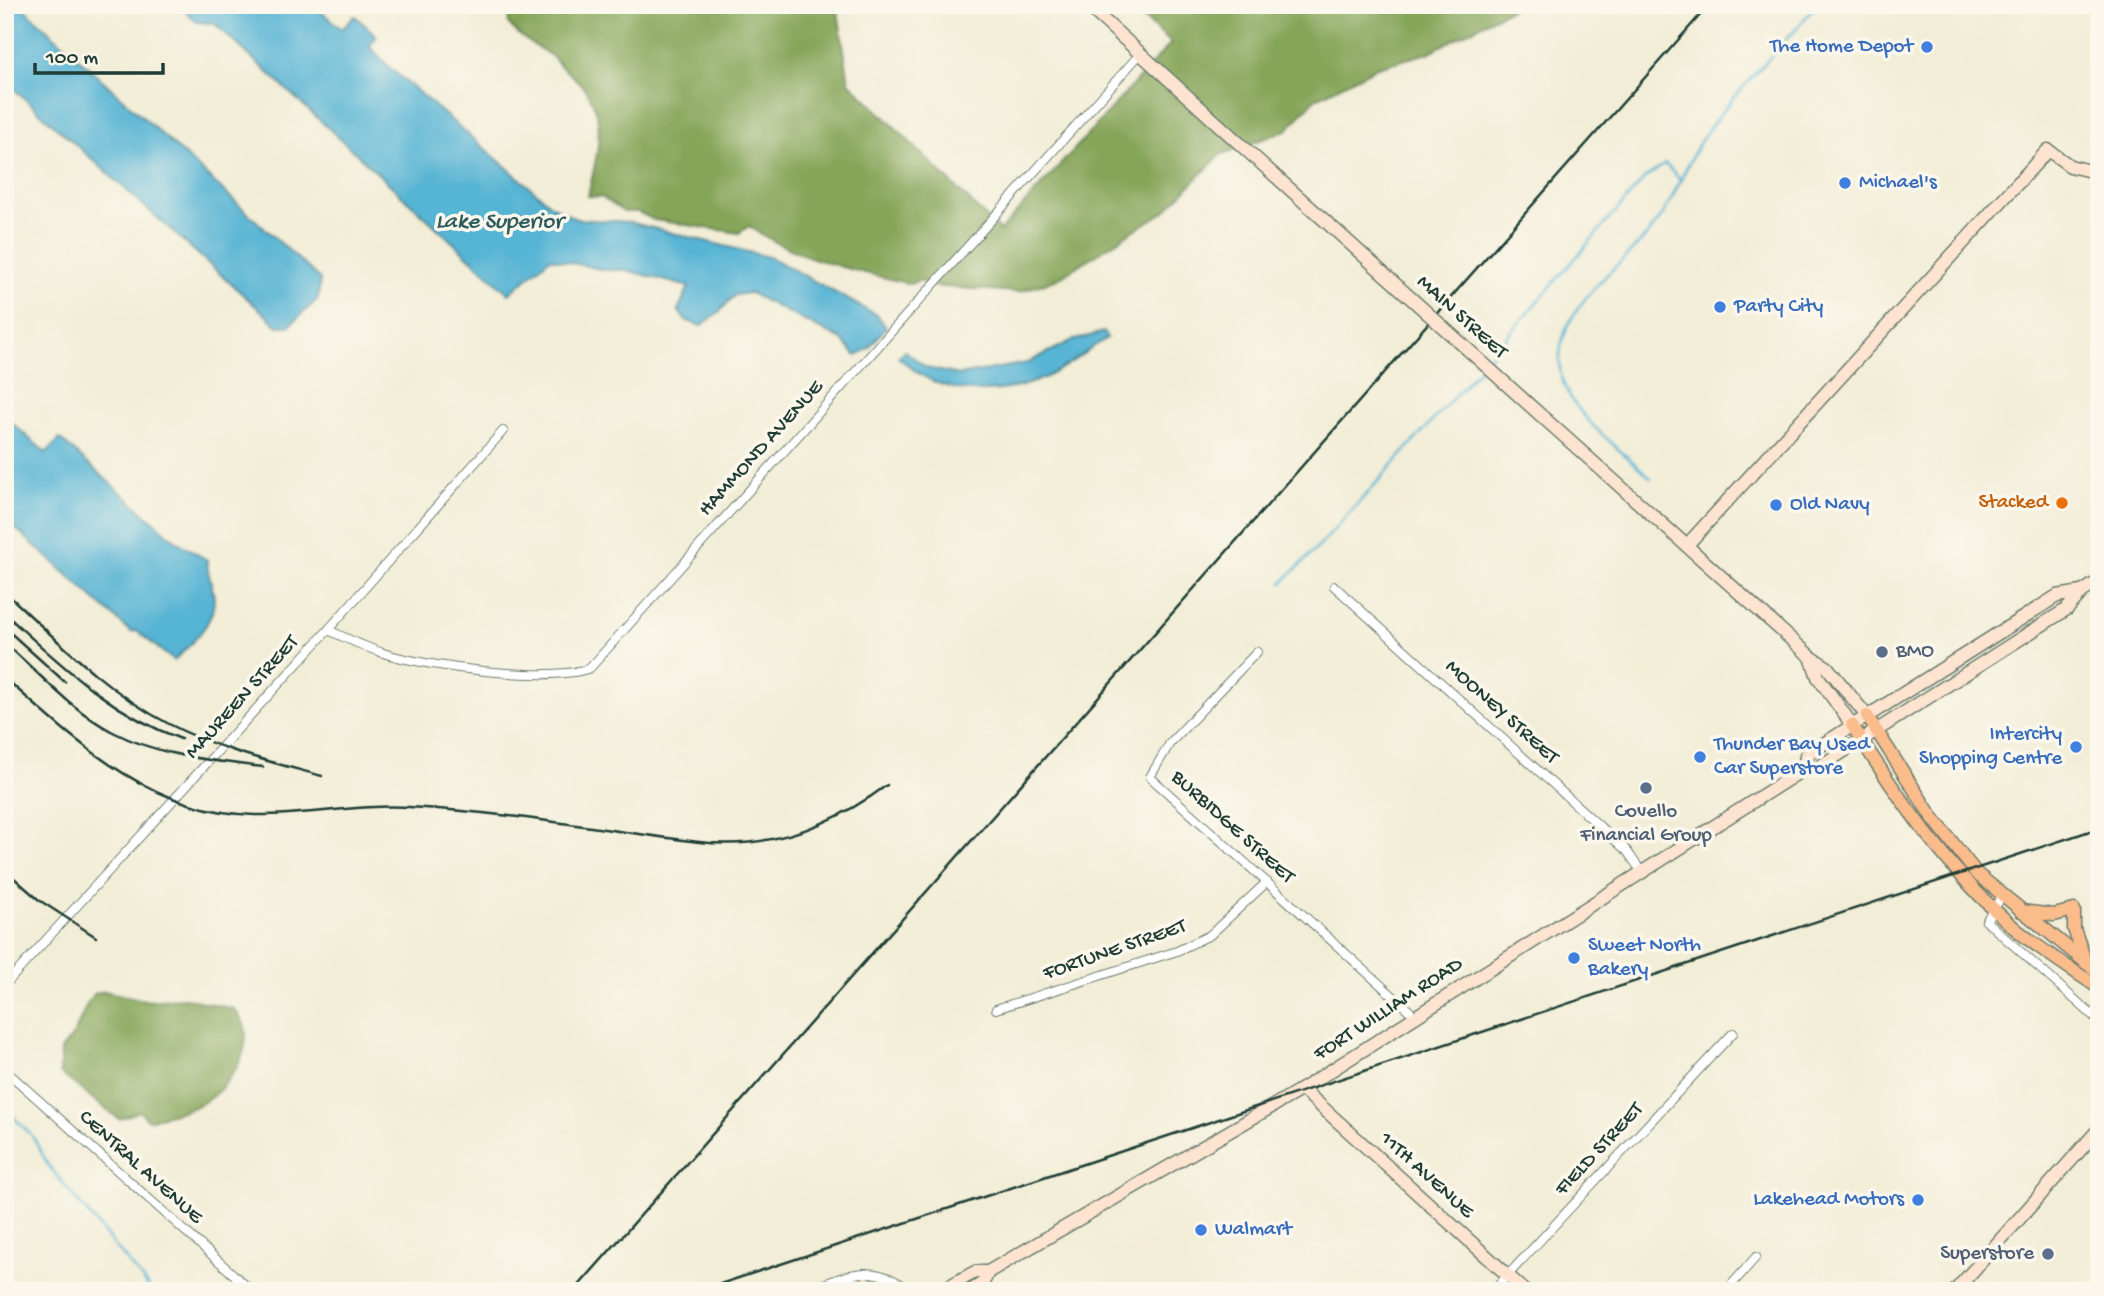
<svg xmlns="http://www.w3.org/2000/svg" width="2104" height="1296" font-family="'Gochi Hand',sans-serif">
<style>
.forest{fill:#85a559;stroke:#527146;stroke-width:2}
.water{fill:#56b4d4;stroke:#3a7884;stroke-width:2}
.lines{fill:none;stroke-linecap:round;stroke-linejoin:round}
.stream{stroke:#56b4d4;stroke-width:2.5}
.street-casing{stroke:#697b6d;stroke-width:10}
.secondary-casing{stroke:#697b6d;stroke-width:15}
.primary-casing{stroke:#697b6d;stroke-width:15}
.street{stroke:#fff;stroke-width:8}
.secondary{stroke:#fde4d1;stroke-width:12}
.primary{stroke:#fabc8b;stroke-width:12}
.rail{stroke:#1f3d34;stroke-width:2.5}
.secondary-bridge-casing{stroke:#697b6d;stroke-width:15;stroke-linecap:butt}
.secondary-bridge{stroke:#fde4d1;stroke-width:12}
.shop-dot{fill:#3f7fe0;stroke:#fbf7ec;stroke-width:2.5}
.food-dot{fill:#e8710a;stroke:#fbf7ec;stroke-width:2.5}
.service-dot{fill:#5c6f8a;stroke:#fbf7ec;stroke-width:2.5}
.labels{text-anchor:middle;dominant-baseline:central;stroke-width:7;stroke-linejoin:round;paint-order:stroke}
.shop-label{font-size:21px;fill:#366cbe;stroke:#fbf7ec;text-anchor:start}
.street-label{font-size:21px;fill:#1f3d34;stroke:#fbf7ec}
.food-label{font-size:21px;fill:#c56008;stroke:#fbf7ec;text-anchor:end}
.service-label{font-size:21px;fill:#4e5e75;stroke:#fbf7ec;text-anchor:start}
.water-label{font-size:23px;font-style:italic;fill:#2d5b5c;stroke:#fbf7ec}
</style>
<rect width="100%" height="100%" fill="#fbf7ec"/>
<filter id="ink" filterUnits="userSpaceOnUse"><feTurbulence type="fractalNoise" baseFrequency=".0143" numOctaves="2"/><feDisplacementMap in="SourceGraphic" scale="14" xChannelSelector="R" yChannelSelector="G"/><feConvolveMatrix kernelMatrix="1 2 1 2 8 2 1 2 1" color-interpolation-filters="sRGB"/></filter>
<filter id="wash" filterUnits="userSpaceOnUse"><feTurbulence type="fractalNoise" baseFrequency=".00686" numOctaves="4" result="noise"/><feDisplacementMap in="SourceGraphic" scale="28" xChannelSelector="R" yChannelSelector="G"/><feGaussianBlur stdDeviation="1.57" result="paint"/><feColorMatrix in="noise" values="0 0 0 0 0 0 0 0 0 0 0 0 0 0 0 0 0 1.4 0 .05"/><feComposite in="paint" operator="in"/></filter>
<g filter="url(#wash)">
<rect width="100%" height="100%" fill="#f2edd6"/>
<g class="forest">
<path d="M511 5H837L849 82 1000 231 1171 43 1130 5H1518L1428 53 1377 67 1315 99 1287 130 1220 155 1165 211 1055 280 1018 292 930 286 920 280 910 284C855 270 796 260 749 226L739 233 654 220 638 212H624L602 197 588 196C599 145 613 105 565 70 559 66 556 59 550 55 530 42 525 42 508 23Z"/>
<path d="M104 991 149 1001 185 998 234 1009C238 1015 244 1021 245 1028 251 1057 222 1095 196 1106 181 1113 163 1115 148 1120L140 1111 119 1119 60 1073 61 1050 74 1034 88 1002 94 994Z"/>
</g>
<g class="water">
<polygon points="5,5 20,5 320,279 318,299 289,326 278,326 5,81"/>
<polygon points="179,5 313,5 342,29 355,16 377,36 369,46 390,68 552,206 576,219 629,222 772,258 878,316 886,327 869,348 856,356 842,340 750,293 735,295 719,312 701,326 685,320 678,310 689,287 626,270 605,270 550,258 509,294 214,23 197,22"/>
<path d="M1104 332 1107 338C1087 350 1070 365 1048 376 1012 394 959 398 923 376 914 371 906 363 898 357L905 351 927 368 959 375 1027 363 1071 341Z"/>
<path d="M5 417 46 453 60 439 175 540 207 560C207 573 211 580 213 592 219 621 192 642 174 661L137 631 131 632 5 519Z"/>
</g>
<g class="lines">
<g class="stream">
<polyline points="1485,362 1645,178 1665,164 1681,180"/>
<path d="M1651 478C1623 452 1569 413 1561 375 1549 311 1619 270 1653 228 1675 200 1685 164 1705 134 1736 90 1782 48 1816 5"/>
<polyline points="1282,583 1325,540 1481,367"/>
<polyline points="5,1108 33,1137 48,1165 152,1291"/>
</g>
</g>
</g>
<g filter="url(#ink)">
<g class="lines">
<defs>
<g id="street">
<polyline points="1334,586 1627,851 1641,871"/>
<path d="M328 630C346 638 364 647 383 653 426 667 550 683 590 668L1140 54"/>
<polyline points="1257,652 1170,743 1150,777 1414,1015"/>
<polyline points="2002,896 1986,921 2099,1021"/>
<polyline points="5,985 328,630 503,431"/>
<polyline points="996,1009 1177,951 1210,935 1267,882"/>
<polyline points="5,1070 252,1291"/>
<polyline points="835,1281 866,1283 892,1291"/>
<path d="M806 1291C848 1275 871 1260 911 1291"/>
<polyline points="1493,1291 1733,1033"/>
<polyline points="1726,1291 1756,1257"/>
</g>
<g id="secondary">
<polyline points="1087,5 1252,155"/>
<polyline points="1546,420 1811,657 1827,667 1867,716"/>
<polyline points="1687,545 2048,150 2070,166 2099,173"/>
<polyline points="1811,657 1818,677 1852,725"/>
<polyline points="1804,769 1806,755 2057,596 2082,592"/>
<polyline points="1302,1089 1525,1291"/>
<polyline points="866,1283 875,1291"/>
<polyline points="940,1291 975,1272 988,1272 1302,1089 1804,769 1819,767 2067,609 2082,592 2099,581"/>
<polyline points="970,1291 983,1283 988,1272"/>
<polyline points="1955,1291 2099,1129"/>
</g>
<g id="primary">
<polyline points="1867,716 1930,814 1977,874 2099,973"/>
<path d="M1852 725C1898 798 1946 868 2012 926 2039 949 2070 968 2099 988"/>
<polyline points="2021,911 2054,915 2074,910 2074,929 2086,963"/>
</g>
</defs>
<use href="#street" class="street-casing"/>
<use href="#secondary" class="secondary-casing"/>
<use href="#primary" class="primary-casing"/>
<use href="#street" class="street"/>
<use href="#secondary" class="secondary"/>
<use href="#primary" class="primary"/>
<g class="rail">
<path d="M5 592C56 639 107 692 169 724 217 749 271 762 322 776"/>
<path d="M5 614C61 664 108 712 181 739"/>
<polyline points="5,628 65,682"/>
<path d="M5 643C39 673 72 711 113 732 159 756 212 761 263 767"/>
<path d="M5 678C78 743 151 813 255 815 306 816 358 804 409 807 506 812 603 830 699 842 768 850 832 826 887 785"/>
<polyline points="5,870 39,900 96,937"/>
<polyline points="574,1291 1709,5"/>
<polyline points="699,1291 2099,828"/>
</g>
<defs>
<polyline id="secondary-bridge" points="1252,155 1546,420"/>
</defs>
<use href="#secondary-bridge" class="secondary-bridge-casing"/>
<use href="#secondary-bridge" class="secondary-bridge"/>
</g>
</g>
<g class="shop-dot">
<circle cx="1927" cy="47" r="7"/>
<circle cx="1845" cy="183" r="7"/>
<circle cx="1720" cy="307" r="7"/>
<circle cx="1776" cy="505" r="7"/>
<circle cx="2076" cy="747" r="7"/>
<circle cx="1700" cy="757" r="7"/>
<circle cx="1574" cy="958" r="7"/>
<circle cx="1918" cy="1200" r="7"/>
<circle cx="1201" cy="1230" r="7"/>
</g>
<circle class="food-dot" cx="2062" cy="503" r="7"/>
<g class="service-dot">
<circle cx="1882" cy="652" r="7"/>
<circle cx="1646" cy="788" r="7"/>
<circle cx="2048" cy="1254" r="7"/>
</g>
<g class="labels">
<g class="shop-label">
<text x="1913" y="47" text-anchor="end">The Home Depot</text>
<text x="1859" y="183">Michael's</text>
<text x="1734" y="307">Party City</text>
<text x="1790" y="505">Old Navy</text>
<text x="2062" y="735" text-anchor="end">Intercity<tspan x="2062" dy="24">Shopping Centre</tspan></text>
<text x="1714" y="745">Thunder Bay Used<tspan x="1714" dy="24">Car Superstore</tspan></text>
<text x="1588" y="946">Sweet North<tspan x="1588" dy="24">Bakery</tspan></text>
<text x="1904" y="1200" text-anchor="end">Lakehead Motors</text>
<text x="1215" y="1230">Walmart</text>
</g>
<g class="street-label">
<text transform="translate(1461 318) rotate(42)">MAIN STREET</text>
<text transform="translate(762 449) rotate(-48)">HAMMOND AVENUE</text>
<text transform="translate(243 698) rotate(-48)">MAUREEN STREET</text>
<text transform="translate(1501 713) rotate(42)">MOONEY STREET</text>
<text transform="translate(1232 828) rotate(42)">BURBIDGE STREET</text>
<text transform="translate(1115 951) rotate(-19)">FORTUNE STREET</text>
<text transform="translate(1389 1010) rotate(-33)">FORT WILLIAM ROAD</text>
<text transform="translate(1600 1150) rotate(-47)">FIELD STREET</text>
<text transform="translate(140 1168) rotate(42)">CENTRAL AVENUE</text>
<text transform="translate(1426 1176) rotate(42)">11TH AVENUE</text>
</g>
<g class="food-label">
<text x="2048" y="503">Stacked</text>
</g>
<g class="service-label">
<text x="1896" y="652">BMO</text>
<text x="1646" y="812" text-anchor="middle">Covello<tspan x="1646" dy="24">Financial Group</tspan></text>
<text x="2034" y="1254" text-anchor="end">Superstore</text>
</g>
<g class="water-label">
<text x="499" y="222">Lake Superior</text>
</g>
</g>
<rect width="2104" height="1296" fill="none" stroke="#fbf7ec" stroke-width="28"/>
<path d="M35 63v10h128v-10" fill="none" stroke="#1f3d34" stroke-width="3.5"/>
<text x="46" y="63" font-size="21" fill="#1f3d34" stroke="#fbf7ec" stroke-width="5" paint-order="stroke">100 m</text>
</svg>
